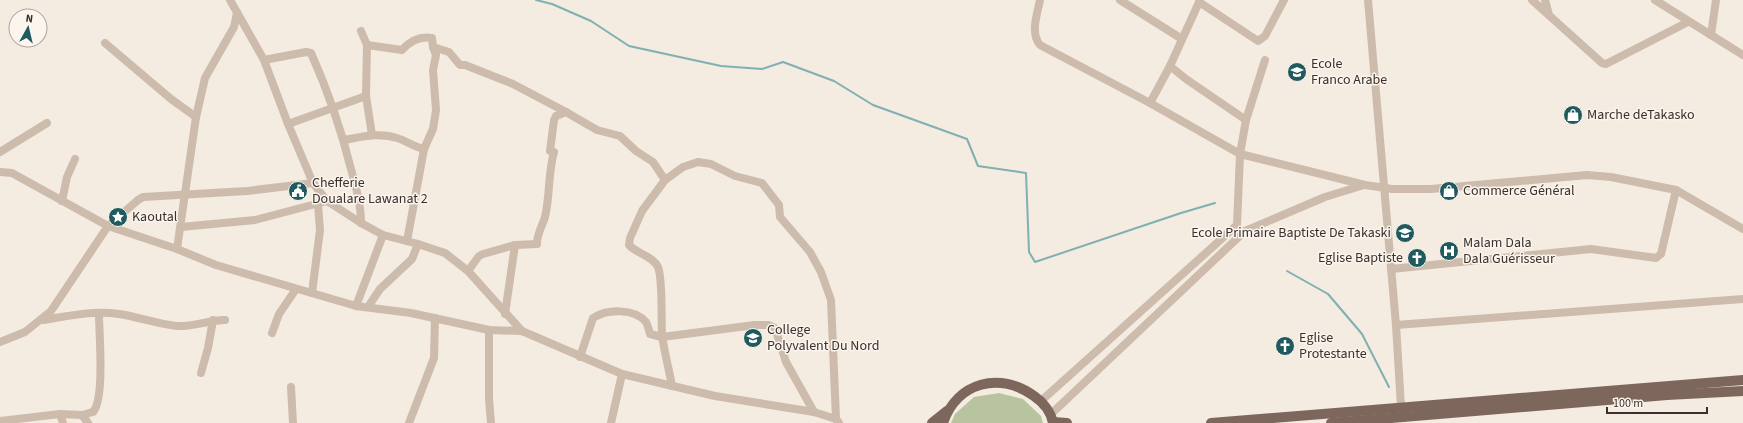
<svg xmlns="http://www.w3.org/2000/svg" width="1743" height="423" font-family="'Source Sans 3',sans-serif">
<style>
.green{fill:#b8c4a0}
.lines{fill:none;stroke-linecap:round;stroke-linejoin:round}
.stream{stroke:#7fb0b2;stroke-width:2}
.street{stroke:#cdbbac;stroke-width:8}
.primary{stroke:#7d675c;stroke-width:10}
.labels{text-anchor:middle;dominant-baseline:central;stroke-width:3;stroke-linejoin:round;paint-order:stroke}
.poi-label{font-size:14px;fill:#3b302b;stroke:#fbf5ee;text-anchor:start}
</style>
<rect width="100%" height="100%" fill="#f4ebe1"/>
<polygon class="green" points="999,393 1023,399 1041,416 1043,423 951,423 955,414 974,397"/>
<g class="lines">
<g class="stream">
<polyline points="536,0 552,4 591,21 629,46 721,66 762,69 783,62 834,81 873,105 967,139 978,166 1026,173 1029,252 1035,262 1181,213 1215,203"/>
<polyline points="1287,271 1328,294 1362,334 1389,387"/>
</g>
<g class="street">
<polyline points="230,0 264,60 288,124 313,183 327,201 361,223 383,235 418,244 445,253 468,271 522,331"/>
<path d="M1040 0C1037 15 1030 33 1040 45L1150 103 1240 154 1365 185 1392 189H1431L1587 175 1611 177 1676 190 1743 229"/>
<polyline points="1120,0 1182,39"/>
<polyline points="1200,0 1170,66 1186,79 1246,120"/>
<polyline points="1368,0 1396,325 1401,407"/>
<polyline points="1532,0 1602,63 1606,64 1688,22"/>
<polyline points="1545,0 1549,15"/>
<polyline points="1655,0 1743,55"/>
<polyline points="1199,2 1258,41 1265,36 1284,0"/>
<polyline points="361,31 367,45 366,96 372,135"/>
<polyline points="1711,35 1716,0"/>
<polyline points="105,43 171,99 196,117"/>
<path d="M367 45 402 50C410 41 419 36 432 38L433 47 449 52 460 65H465L513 84 566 112 597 130 620 136 636 151 653 162 665 180"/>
<path d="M264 60 306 52 311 53C328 91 341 129 351 169 356 187 361 205 361 223"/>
<polyline points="1150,103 1170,66"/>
<polyline points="288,124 366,96"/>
<path d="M344 140C361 137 380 132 397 138 407 141 414 147 424 149"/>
<polyline points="0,152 47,123"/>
<polyline points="0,172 12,173 108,226 177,249 216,265 356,306 411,313 489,330 522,331 622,374 715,396 814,412 836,419 839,423"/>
<polyline points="62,201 67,177 75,159"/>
<polyline points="181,227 255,220 327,201"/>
<polyline points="407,241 424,149 433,129 436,110 433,70 436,55 433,47"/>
<polyline points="177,249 196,117 205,78 234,27 237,13"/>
<polyline points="1391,269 1591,249 1656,258 1661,254 1676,190"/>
<path d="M468 271 479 256 483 254 515 245 537 244C537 233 542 227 545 217 550 196 548 173 554 152L550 151 554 120 556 116 566 112"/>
<polyline points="312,293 320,230 318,204"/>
<polyline points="356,306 383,235"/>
<polyline points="368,307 380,289 412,259 418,244"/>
<polyline points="505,314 515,245"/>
<path d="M43 320C68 316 94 310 119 314 139 317 157 324 177 326 193 327 209 320 225 320"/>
<polyline points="1396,325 1743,299"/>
<polyline points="489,330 489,399 491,423"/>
<polyline points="272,333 279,314 296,289"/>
<polyline points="0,342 25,332 51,311 108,226 138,200 143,197 247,191 313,183"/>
<path d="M580 357 593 318C607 309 634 308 646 322 648 326 649 330 650 334L662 337 755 325H769L775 328 786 362 814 412"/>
<polyline points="201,373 208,348 213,320"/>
<path d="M672 386C669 369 664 351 662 335 661 319 663 279 658 267 653 256 637 254 629 245L630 238 642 211 665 180 683 167 698 162 711 164 735 176 762 183 779 205 780 217 810 252 821 272 831 300 836 419"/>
<polyline points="291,387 293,423"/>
<polyline points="1041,401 1237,225 1240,154 1246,120 1265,60"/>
<polyline points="60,414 63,423"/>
<path d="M82 415 93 412C105 399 99 333 99 314"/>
<polyline points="1050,415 1245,231 1325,197 1364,185"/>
<polyline points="0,421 60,414 82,415 88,423"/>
<polyline points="409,423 434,358 435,318"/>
<polyline points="611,423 622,374"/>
</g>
<g class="primary">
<polyline points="1053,422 1067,423"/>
<polyline points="932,423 947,411"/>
<path d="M943 423C957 382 1000 371 1034 396 1043 402 1051 412 1053 423"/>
<polyline points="1211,423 1743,380"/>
<polyline points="1331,423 1667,395 1743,391"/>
</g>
</g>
<defs>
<symbol id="school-disc" viewBox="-11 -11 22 22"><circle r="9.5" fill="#1f5a5e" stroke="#fbf5ee"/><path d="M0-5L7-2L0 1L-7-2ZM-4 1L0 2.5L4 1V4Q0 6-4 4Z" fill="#fff"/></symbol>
<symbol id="shop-disc" viewBox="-11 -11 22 22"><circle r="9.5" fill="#1f5a5e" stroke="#fbf5ee"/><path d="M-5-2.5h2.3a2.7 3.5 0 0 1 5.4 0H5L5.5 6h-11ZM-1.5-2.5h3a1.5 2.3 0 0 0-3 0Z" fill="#fff"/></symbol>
<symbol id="civic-disc" viewBox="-11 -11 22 22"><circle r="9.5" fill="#1f5a5e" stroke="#fbf5ee"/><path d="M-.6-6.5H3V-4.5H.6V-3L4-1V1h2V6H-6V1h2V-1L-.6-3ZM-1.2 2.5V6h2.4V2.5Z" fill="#fff"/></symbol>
<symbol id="sight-disc" viewBox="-11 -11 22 22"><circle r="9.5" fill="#1f5a5e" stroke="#fbf5ee"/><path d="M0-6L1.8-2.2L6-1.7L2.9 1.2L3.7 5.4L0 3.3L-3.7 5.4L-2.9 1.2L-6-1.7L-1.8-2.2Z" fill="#fff"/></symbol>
<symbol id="hospital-disc" viewBox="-11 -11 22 22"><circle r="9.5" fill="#1f5a5e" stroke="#fbf5ee"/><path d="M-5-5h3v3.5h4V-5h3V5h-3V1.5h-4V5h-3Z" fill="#fff"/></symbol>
<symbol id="church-disc" viewBox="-11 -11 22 22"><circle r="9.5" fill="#1f5a5e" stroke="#fbf5ee"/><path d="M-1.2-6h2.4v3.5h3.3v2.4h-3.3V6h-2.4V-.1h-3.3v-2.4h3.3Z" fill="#fff"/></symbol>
</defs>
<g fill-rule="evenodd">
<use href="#school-disc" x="1286" y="61" width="22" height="22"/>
<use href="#shop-disc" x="1562" y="104" width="22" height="22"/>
<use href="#civic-disc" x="287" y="180" width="22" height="22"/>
<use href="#shop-disc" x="1438" y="180" width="22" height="22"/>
<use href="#sight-disc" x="107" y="206" width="22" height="22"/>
<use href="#school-disc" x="1394" y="222" width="22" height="22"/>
<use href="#hospital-disc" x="1438" y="240" width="22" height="22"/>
<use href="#church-disc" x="1406" y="247" width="22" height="22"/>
<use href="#school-disc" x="742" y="327" width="22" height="22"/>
<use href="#church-disc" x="1274" y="335" width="22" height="22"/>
</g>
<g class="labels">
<g class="poi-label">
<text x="1311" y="64">Ecole<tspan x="1311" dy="16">Franco Arabe</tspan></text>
<text x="1587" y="115">Marche deTakasko</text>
<text x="312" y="183">Chefferie<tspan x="312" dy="16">Doualare Lawanat 2</tspan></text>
<text x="1463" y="191">Commerce Général</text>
<text x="132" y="217">Kaoutal</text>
<text x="1391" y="233" text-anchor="end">Ecole Primaire Baptiste De Takaski</text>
<text x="1463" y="243">Malam Dala<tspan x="1463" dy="16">Dala Guérisseur</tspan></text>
<text x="1403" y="258" text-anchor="end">Eglise Baptiste</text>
<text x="767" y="330">College<tspan x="767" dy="16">Polyvalent Du Nord</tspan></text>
<text x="1299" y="338">Eglise<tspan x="1299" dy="16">Protestante</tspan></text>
</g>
</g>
<g transform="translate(28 28) rotate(8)"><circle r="19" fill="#fbf5ee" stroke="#aea6a0"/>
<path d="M0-3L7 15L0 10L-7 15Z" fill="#1f5a5e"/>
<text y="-6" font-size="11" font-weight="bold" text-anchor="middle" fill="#3b302b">N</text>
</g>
<path d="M1607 407v6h100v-6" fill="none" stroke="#3b302b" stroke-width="2"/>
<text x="1613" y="407" font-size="12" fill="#3b302b" stroke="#fbf5ee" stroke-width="3" paint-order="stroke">100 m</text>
</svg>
